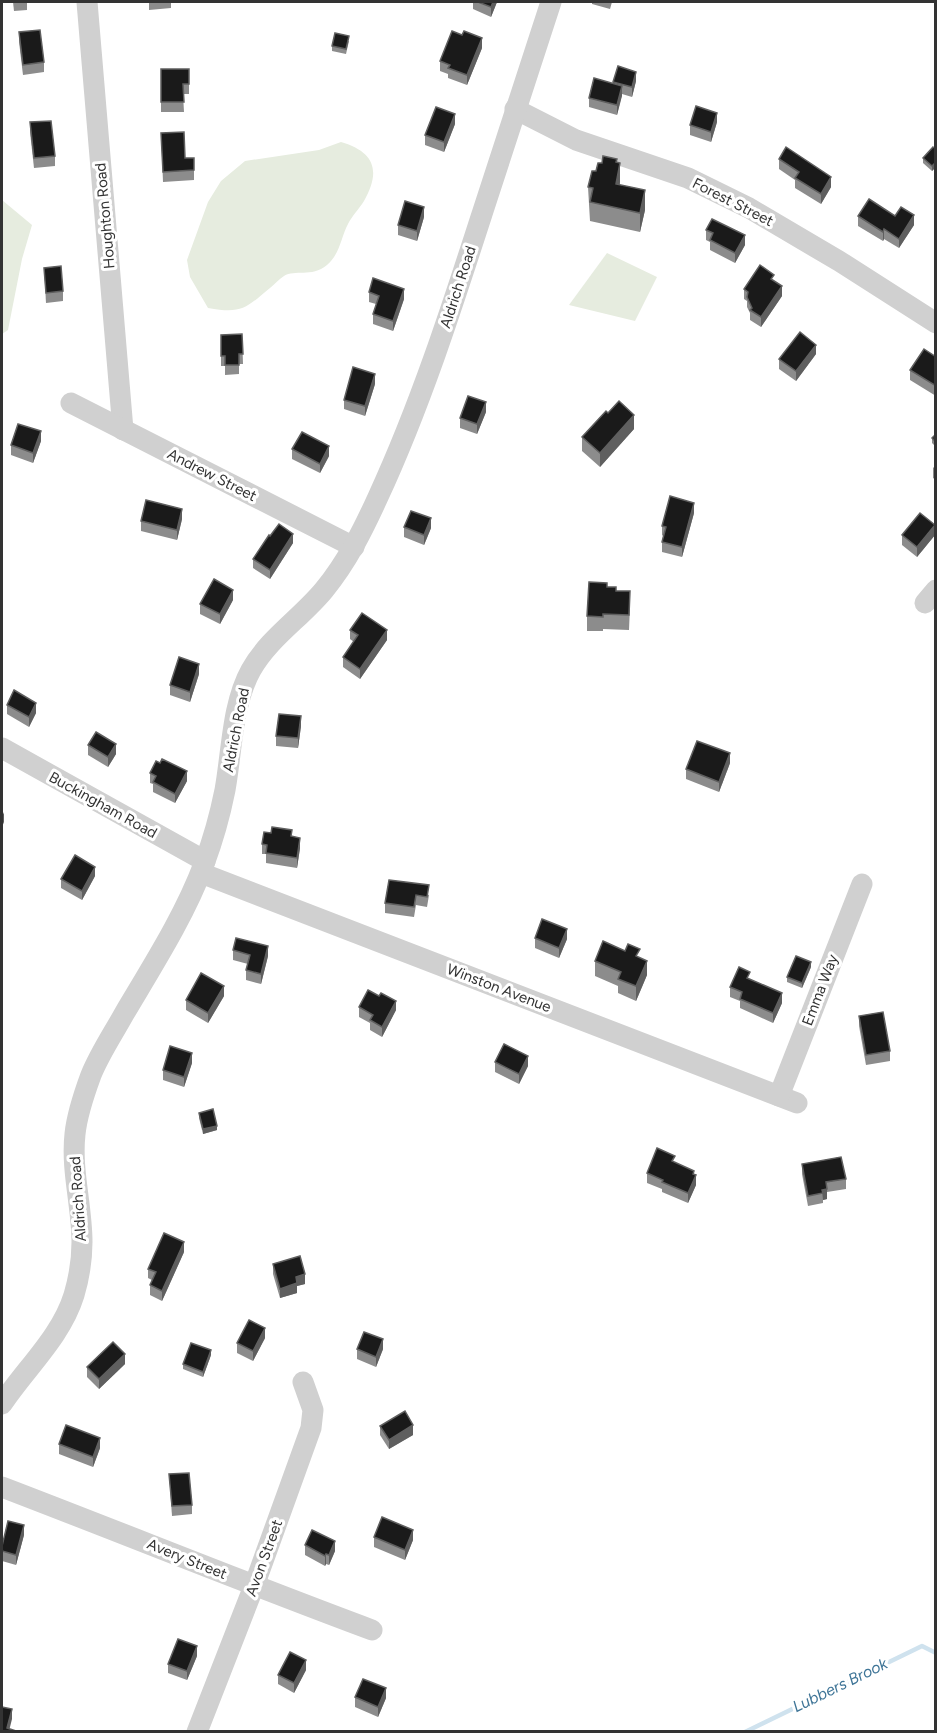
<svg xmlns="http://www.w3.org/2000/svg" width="937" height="1733" font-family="Figtree,sans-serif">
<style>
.green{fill:#e6ecdf}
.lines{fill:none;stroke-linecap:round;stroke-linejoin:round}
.stream{stroke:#cfe2ee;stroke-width:4.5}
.minor{stroke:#d0d0d0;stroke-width:21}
.wall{fill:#8c8c8c}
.shaded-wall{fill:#5f5f5f}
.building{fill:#1a1a1a;stroke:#5f5f5f;stroke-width:1.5}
.labels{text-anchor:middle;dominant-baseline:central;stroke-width:6;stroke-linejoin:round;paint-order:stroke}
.street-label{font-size:15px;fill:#333;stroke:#fff}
.water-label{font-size:16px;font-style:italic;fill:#3f7597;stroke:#fff}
</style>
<rect width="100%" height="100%" fill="#fff"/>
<g class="green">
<path d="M341 142C375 152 381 171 364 201 359 209 352 216 348 224 341 237 340 254 327 265 311 278 295 269 284 276 279 279 274 285 270 288 245 309 241 314 208 308L190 277 187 260 208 202 221 181 245 161 319 150Z"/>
<polygon points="2,200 32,225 22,259 8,330 2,334"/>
<polygon points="607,253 657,277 635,321 569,305"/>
</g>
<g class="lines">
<polyline class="stream" points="745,1732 922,1646 936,1653"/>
<g class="minor">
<polyline points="87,2 123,430"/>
<polyline points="515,109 576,140 688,178 749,208 839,261 936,323"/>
<polyline points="71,403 354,547"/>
<polyline points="925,603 936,590"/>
<polyline points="2,748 205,861"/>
<polyline points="201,873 797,1103"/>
<polyline points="779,1096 862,884"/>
<path d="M2 1404C26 1368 61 1337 74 1295 79 1278 82 1260 82 1242 82 1206 71 1170 75 1134 77 1114 84 1094 91 1075 100 1053 113 1034 124 1014 153 965 184 917 204 864 213 840 220 815 225 790 232 751 232 704 251 670 269 638 301 618 324 590 347 562 363 530 378 497 420 406 451 310 482 214 505 143 528 72 551 2"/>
<path d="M2 1487C125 1534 248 1584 372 1630"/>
<polyline points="197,1732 254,1586 311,1428 313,1410 303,1382"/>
</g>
</g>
<g class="wall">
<polygon points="13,2 27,2 27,10 14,11"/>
<polygon points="149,2 171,2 171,8 149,10"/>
<polygon points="473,2 497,2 491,17 473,9"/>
<polygon points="592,2 612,2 610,9 592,4"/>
<polygon points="19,32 44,62 44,72 23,75 19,42"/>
<polygon points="349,41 346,54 332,51 332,46"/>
<polygon points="482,48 467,85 448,78 448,74 440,71 440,61"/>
<polygon points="161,69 189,69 189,94 183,94 184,112 161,112"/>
<polygon points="636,81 632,97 622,94 617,115 589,107 589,98 613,83 613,82"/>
<polygon points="30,122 55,156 55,166 34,168 30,132"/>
<polygon points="717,122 711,142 690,135 690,125"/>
<polygon points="455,124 444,152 425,145 425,135"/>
<polygon points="161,133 185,158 194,158 194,180 163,182"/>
<polygon points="936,149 936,167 932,171 923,163 923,158"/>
<polygon points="779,159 831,187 821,204 795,188 795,180 779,169"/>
<polygon points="617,162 620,182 620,185 645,210 640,232 590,221 588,187 602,163"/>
<polygon points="858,216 895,216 914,225 899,248 884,239 883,241 858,226"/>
<polygon points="424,217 417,241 398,235 398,225"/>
<polygon points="706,230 745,245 735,263 710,250 710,242 706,240"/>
<polygon points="44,268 63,291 63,301 46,303"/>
<polygon points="774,281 782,296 761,327 750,320 750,313 747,307 747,301 744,299 744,289"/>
<polygon points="369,292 404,299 393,331 373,324 373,314 376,304 369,302"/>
<polygon points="242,334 243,364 239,364 239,374 225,375 225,366 221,366 221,335"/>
<polygon points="816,354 796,381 779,369 779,359"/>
<polygon points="936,357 936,396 910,380 910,370"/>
<polygon points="375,384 365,416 344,409 344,400"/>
<polygon points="486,412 477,434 460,428 460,418"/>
<polygon points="634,429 600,467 582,451 582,437"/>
<polygon points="936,434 936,447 932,443 932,438"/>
<polygon points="41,441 33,463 11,455 11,445"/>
<polygon points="292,449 329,456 320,473 292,459"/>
<polygon points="936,465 936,480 933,478 933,468"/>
<polygon points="694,513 682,557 662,552 662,542 663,536 662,535 662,526"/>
<polygon points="182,519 177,540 141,531 141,521"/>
<polygon points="404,527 431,528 424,545 404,537"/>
<polygon points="902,535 935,535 917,557 902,545"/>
<polygon points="270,536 293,543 270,579 253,568 253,559"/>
<polygon points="607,587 616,591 630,606 629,630 603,629 603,631 587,631 587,616"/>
<polygon points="233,600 220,624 200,614 200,604"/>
<polygon points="350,630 387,640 360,679 343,667 343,657 354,642 350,639"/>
<polygon points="199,674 190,702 170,695 170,685"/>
<polygon points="7,705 36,713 29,727 7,714"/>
<polygon points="301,726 298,748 276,746 276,736"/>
<polygon points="88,745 116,754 108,767 88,755"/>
<polygon points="730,763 719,792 686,779 686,769"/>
<polygon points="150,773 187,781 175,803 153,792 153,784 150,783"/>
<polygon points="292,836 300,848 297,868 266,863 266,854 262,854 262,844"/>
<polygon points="95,876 82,900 61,888 61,879"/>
<polygon points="389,880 429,895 427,907 416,905 414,917 385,913 385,903"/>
<polygon points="535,938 567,939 559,958 535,948"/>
<polygon points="233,950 268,956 261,984 246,980 246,970 248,964 233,960"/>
<polygon points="640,958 647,975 636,1001 618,993 618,986 595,976 595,961"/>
<polygon points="811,967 802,988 787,982 787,977"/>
<polygon points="750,979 782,1003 773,1023 740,1008 740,1001 730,997 730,987"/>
<polygon points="224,996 208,1023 186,1010 186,1000"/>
<polygon points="359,1007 396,1010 382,1037 370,1030 370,1023 359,1017"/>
<polygon points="859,1016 890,1051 890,1061 866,1065 859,1026"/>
<polygon points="495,1062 528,1066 519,1084 495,1072"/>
<polygon points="192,1063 184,1087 163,1080 163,1070"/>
<polygon points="199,1113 217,1130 203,1134 199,1118"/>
<polygon points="675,1163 694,1174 696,1185 688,1203 662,1192 662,1189 647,1183 647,1173"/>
<polygon points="802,1164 846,1179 846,1189 827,1192 827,1199 823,1200 823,1203 808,1206 802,1174"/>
<polygon points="184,1252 162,1301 150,1295 150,1285 152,1280 148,1278 148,1269"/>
<polygon points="273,1264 305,1284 297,1286 297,1293 280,1298 273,1274"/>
<polygon points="265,1338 253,1361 237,1353 237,1343"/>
<polygon points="357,1349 383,1349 376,1367 357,1359"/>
<polygon points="211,1355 203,1377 183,1369 183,1364"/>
<polygon points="125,1364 99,1389 87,1377 87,1367"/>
<polygon points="380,1426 413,1435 389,1449 380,1435"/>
<polygon points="59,1444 100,1448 93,1467 59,1454"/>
<polygon points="169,1474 192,1505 192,1514 172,1516"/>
<polygon points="24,1535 16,1565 2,1561 2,1546"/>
<polygon points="374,1537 413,1540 405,1560 374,1547"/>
<polygon points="305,1545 335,1551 329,1565 326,1564 325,1566 305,1555"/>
<polygon points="197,1656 187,1680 168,1673 168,1664"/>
<polygon points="306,1670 294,1693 278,1684 278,1675"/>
<polygon points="355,1697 386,1698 378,1717 355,1707"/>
</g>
<g class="shaded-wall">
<polygon points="493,2 497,2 491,17 491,7"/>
<polygon points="482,38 482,48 467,85 467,75"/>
<polygon points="636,72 636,81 632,97 632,87"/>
<polygon points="622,86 622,96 617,115 617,105"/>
<polygon points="717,113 717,122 711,142 711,132"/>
<polygon points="455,114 455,124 444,152 444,142"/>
<polygon points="936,162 936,167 932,171 932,166"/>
<polygon points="620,163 620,182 616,203 616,184"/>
<polygon points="831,177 831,187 821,204 821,194"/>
<polygon points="645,190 645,210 640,232 640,213"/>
<polygon points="424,207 424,217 417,241 417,231"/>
<polygon points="914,215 914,225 899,248 899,239"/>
<polygon points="884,229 884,239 883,241 883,232"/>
<polygon points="745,235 745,245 735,263 735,253"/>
<polygon points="782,286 782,296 761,327 761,317"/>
<polygon points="404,289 404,299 393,331 393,321"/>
<polygon points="816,345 816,354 796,381 796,371"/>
<polygon points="375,374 375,384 365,416 365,406"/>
<polygon points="486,402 486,412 477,434 477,424"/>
<polygon points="634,415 634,429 600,467 600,453"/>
<polygon points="41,431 41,441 33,463 33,453"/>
<polygon points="329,446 329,456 320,473 320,464"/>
<polygon points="694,503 694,513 682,557 682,547"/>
<polygon points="182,509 182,519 177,540 177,530"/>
<polygon points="431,518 431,528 424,545 424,535"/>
<polygon points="935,525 935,535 917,557 917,547"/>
<polygon points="293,534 293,543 270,579 270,570"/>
<polygon points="233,590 233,600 220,624 220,614"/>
<polygon points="387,630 387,640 360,679 360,669"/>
<polygon points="199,664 199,674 190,702 190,692"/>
<polygon points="36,703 36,713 29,727 29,717"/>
<polygon points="301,716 301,726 298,748 298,738"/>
<polygon points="116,744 116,754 108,767 108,757"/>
<polygon points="730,753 730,763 719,792 719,782"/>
<polygon points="187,771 187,781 175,803 175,794"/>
<polygon points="4,812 4,822 2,827 2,817"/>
<polygon points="300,838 300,848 297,868 297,858"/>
<polygon points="95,867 95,876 82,900 82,891"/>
<polygon points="567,929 567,939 559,958 559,948"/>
<polygon points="268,946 268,956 261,984 261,974"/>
<polygon points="647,961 647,975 636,1001 636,986"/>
<polygon points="811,962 811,967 802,988 802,983"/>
<polygon points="224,986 224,996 208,1023 208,1013"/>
<polygon points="782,993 782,1003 773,1023 773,1013"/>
<polygon points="396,1001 396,1010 382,1037 382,1027"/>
<polygon points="192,1053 192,1063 184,1087 184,1077"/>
<polygon points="528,1056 528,1066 519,1084 519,1074"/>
<polygon points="217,1126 217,1130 203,1134 203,1129"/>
<polygon points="694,1171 694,1178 696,1175 696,1185 688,1203 688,1193"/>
<polygon points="827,1189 827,1199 823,1200 822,1190"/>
<polygon points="184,1242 184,1252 162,1301 162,1291"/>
<polygon points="305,1274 305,1284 297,1286 297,1293 280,1298 280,1289 296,1277"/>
<polygon points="265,1328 265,1338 253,1361 253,1351"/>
<polygon points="383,1339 383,1349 376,1367 376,1357"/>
<polygon points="211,1350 211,1355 203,1377 203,1372"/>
<polygon points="125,1354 125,1364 99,1389 99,1379"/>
<polygon points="413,1425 413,1435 389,1449 389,1440"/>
<polygon points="100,1438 100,1448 93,1467 93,1457"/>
<polygon points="24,1525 24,1535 16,1565 16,1555"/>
<polygon points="413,1530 413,1540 405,1560 405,1550"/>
<polygon points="335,1541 335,1551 329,1565 329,1555"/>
<polygon points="326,1554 326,1564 325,1566 325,1556"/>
<polygon points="197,1646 197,1656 187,1680 187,1671"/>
<polygon points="306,1660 306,1670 294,1693 294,1683"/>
<polygon points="386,1688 386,1698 378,1717 378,1707"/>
<polygon points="12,1709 12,1719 9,1731 7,1728"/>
</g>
<g class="building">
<polygon points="478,2 493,2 491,7"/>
<polygon points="40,30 44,62 23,65 19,32"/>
<polygon points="452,31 462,35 464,31 482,38 467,75 448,68 450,65 440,61"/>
<polygon points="335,33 349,36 346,49 332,46"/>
<polygon points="618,66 636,72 632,87 613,82"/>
<polygon points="161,69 189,69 189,84 183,84 184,102 161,102"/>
<polygon points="594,78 622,86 617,105 589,98"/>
<polygon points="696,106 717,113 711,132 690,125"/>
<polygon points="436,107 455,114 444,142 425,135"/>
<polygon points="51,121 55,156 34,158 30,122"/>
<polygon points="184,132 185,158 194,158 194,170 163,172 161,133"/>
<polygon points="786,147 831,177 821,194 795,178 799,172 779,159"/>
<polygon points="933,147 936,149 936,162 932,166 923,158"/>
<polygon points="603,156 617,159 616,162 620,163 616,184 645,190 640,213 590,202 593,188 588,187 592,171 596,171 598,163 602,163"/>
<polygon points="869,199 895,216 901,207 914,215 899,239 884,229 883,232 858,216"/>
<polygon points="405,201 424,207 417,231 398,225"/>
<polygon points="712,219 745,235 735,253 710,240 713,233 706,230"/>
<polygon points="760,265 774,275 771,279 782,286 761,317 750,310 752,308 747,297 748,292 744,289"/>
<polygon points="61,266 63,291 46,293 44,268"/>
<polygon points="373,278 404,289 393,321 373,314 379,296 369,292"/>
<polygon points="800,332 816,345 796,371 779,359"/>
<polygon points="242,334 243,354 239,354 239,365 225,365 225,356 221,356 221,335"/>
<polygon points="924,349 936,357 936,386 910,370"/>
<polygon points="353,367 375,374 365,406 344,400"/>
<polygon points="468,396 486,402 477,424 460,418"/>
<polygon points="619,401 634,415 600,453 582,437 606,411 608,413"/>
<polygon points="18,424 41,431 33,453 11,445"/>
<polygon points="302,432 329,446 320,464 292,449"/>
<polygon points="936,434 936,442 932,438"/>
<polygon points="670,496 694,503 682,547 662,542 666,527 662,526"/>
<polygon points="146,500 182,509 177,530 141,521"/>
<polygon points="411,511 431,518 424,535 404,527"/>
<polygon points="920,513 935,525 917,547 902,535"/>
<polygon points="279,524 293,534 270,570 253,559 269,535 270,536"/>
<polygon points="214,579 233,590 220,614 200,604"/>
<polygon points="589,582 607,583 607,587 616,587 616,591 630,591 629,615 603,614 603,617 587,616"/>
<polygon points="362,613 387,630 360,669 343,657 358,635 350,630"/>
<polygon points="179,657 199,664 190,692 170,685"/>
<polygon points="14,690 36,703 29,717 7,705"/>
<polygon points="279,714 301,716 298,738 276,736"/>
<polygon points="96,732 116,744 108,757 88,745"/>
<polygon points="697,741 730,753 719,782 686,769"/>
<polygon points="162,759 187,771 175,794 153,782 156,776 150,773 156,761 160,763"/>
<polygon points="272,827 292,830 291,836 300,838 297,858 266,853 267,845 262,844 264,832 271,833"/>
<polygon points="75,855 95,867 82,891 61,879"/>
<polygon points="389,880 429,885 427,897 416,895 414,907 385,903"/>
<polygon points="542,919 567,929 559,948 535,938"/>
<polygon points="236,938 268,946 261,974 246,970 250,955 233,950"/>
<polygon points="603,941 625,951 628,944 640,949 636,956 647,961 636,986 618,979 621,972 595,961"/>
<polygon points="796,956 811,962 802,983 787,977"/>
<polygon points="739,967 750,972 747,978 782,993 773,1013 740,999 742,992 730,987"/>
<polygon points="201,973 224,986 208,1013 186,1000"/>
<polygon points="368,990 379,996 381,993 396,1001 382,1027 370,1020 373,1015 359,1007"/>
<polygon points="883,1012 890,1051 866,1055 859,1016"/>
<polygon points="504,1044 528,1056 519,1074 495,1062"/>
<polygon points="170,1046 192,1053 184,1077 163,1070"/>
<polygon points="213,1109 217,1126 203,1129 199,1113"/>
<polygon points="657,1148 675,1156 672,1161 694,1171 693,1174 696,1175 688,1193 662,1182 663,1180 647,1173"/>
<polygon points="841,1157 846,1179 826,1182 827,1189 822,1190 823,1193 808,1196 802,1164"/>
<polygon points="164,1233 184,1242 162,1291 150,1285 156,1272 148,1269"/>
<polygon points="300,1256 305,1274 296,1277 297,1283 280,1289 273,1264"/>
<polygon points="249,1320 265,1328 253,1351 237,1343"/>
<polygon points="364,1332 383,1339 376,1357 357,1349"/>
<polygon points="113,1342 125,1354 99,1379 87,1367"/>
<polygon points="191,1343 211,1350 203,1372 183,1364"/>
<polygon points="405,1411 413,1425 389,1440 380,1426"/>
<polygon points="66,1425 100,1438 93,1457 59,1444"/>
<polygon points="189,1473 192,1505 172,1506 169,1474"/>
<polygon points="382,1517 413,1530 405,1550 374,1537"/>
<polygon points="8,1521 24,1525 16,1555 2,1551 2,1546"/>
<polygon points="312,1530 335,1541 329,1555 326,1554 325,1556 305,1545"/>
<polygon points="178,1639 197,1646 187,1671 168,1664"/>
<polygon points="290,1652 306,1660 294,1683 278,1675"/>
<polygon points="363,1679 386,1688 378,1707 355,1697"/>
<polygon points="2,1707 12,1709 7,1728 16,1731 2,1731"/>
</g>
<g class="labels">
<g class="street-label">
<text transform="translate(733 202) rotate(27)">Forest Street</text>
<text transform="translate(105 216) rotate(-95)">Houghton Road</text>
<text transform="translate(458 287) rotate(-72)">Aldrich Road</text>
<text transform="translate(212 475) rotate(27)">Andrew Street</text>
<text transform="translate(236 730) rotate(-79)">Aldrich Road</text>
<text transform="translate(103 805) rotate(29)">Buckingham Road</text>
<text transform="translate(499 988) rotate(21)">Winston Avenue</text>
<text transform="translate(820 990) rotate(-69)">Emma Way</text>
<text transform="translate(78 1199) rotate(-94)">Aldrich Road</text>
<text transform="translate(264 1558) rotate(-70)">Avon Street</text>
<text transform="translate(187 1559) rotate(22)">Avery Street</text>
</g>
<g class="water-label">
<text transform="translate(840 1685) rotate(-26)">Lubbers Brook</text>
</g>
</g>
<rect width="937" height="1733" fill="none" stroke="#333333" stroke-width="6"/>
</svg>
